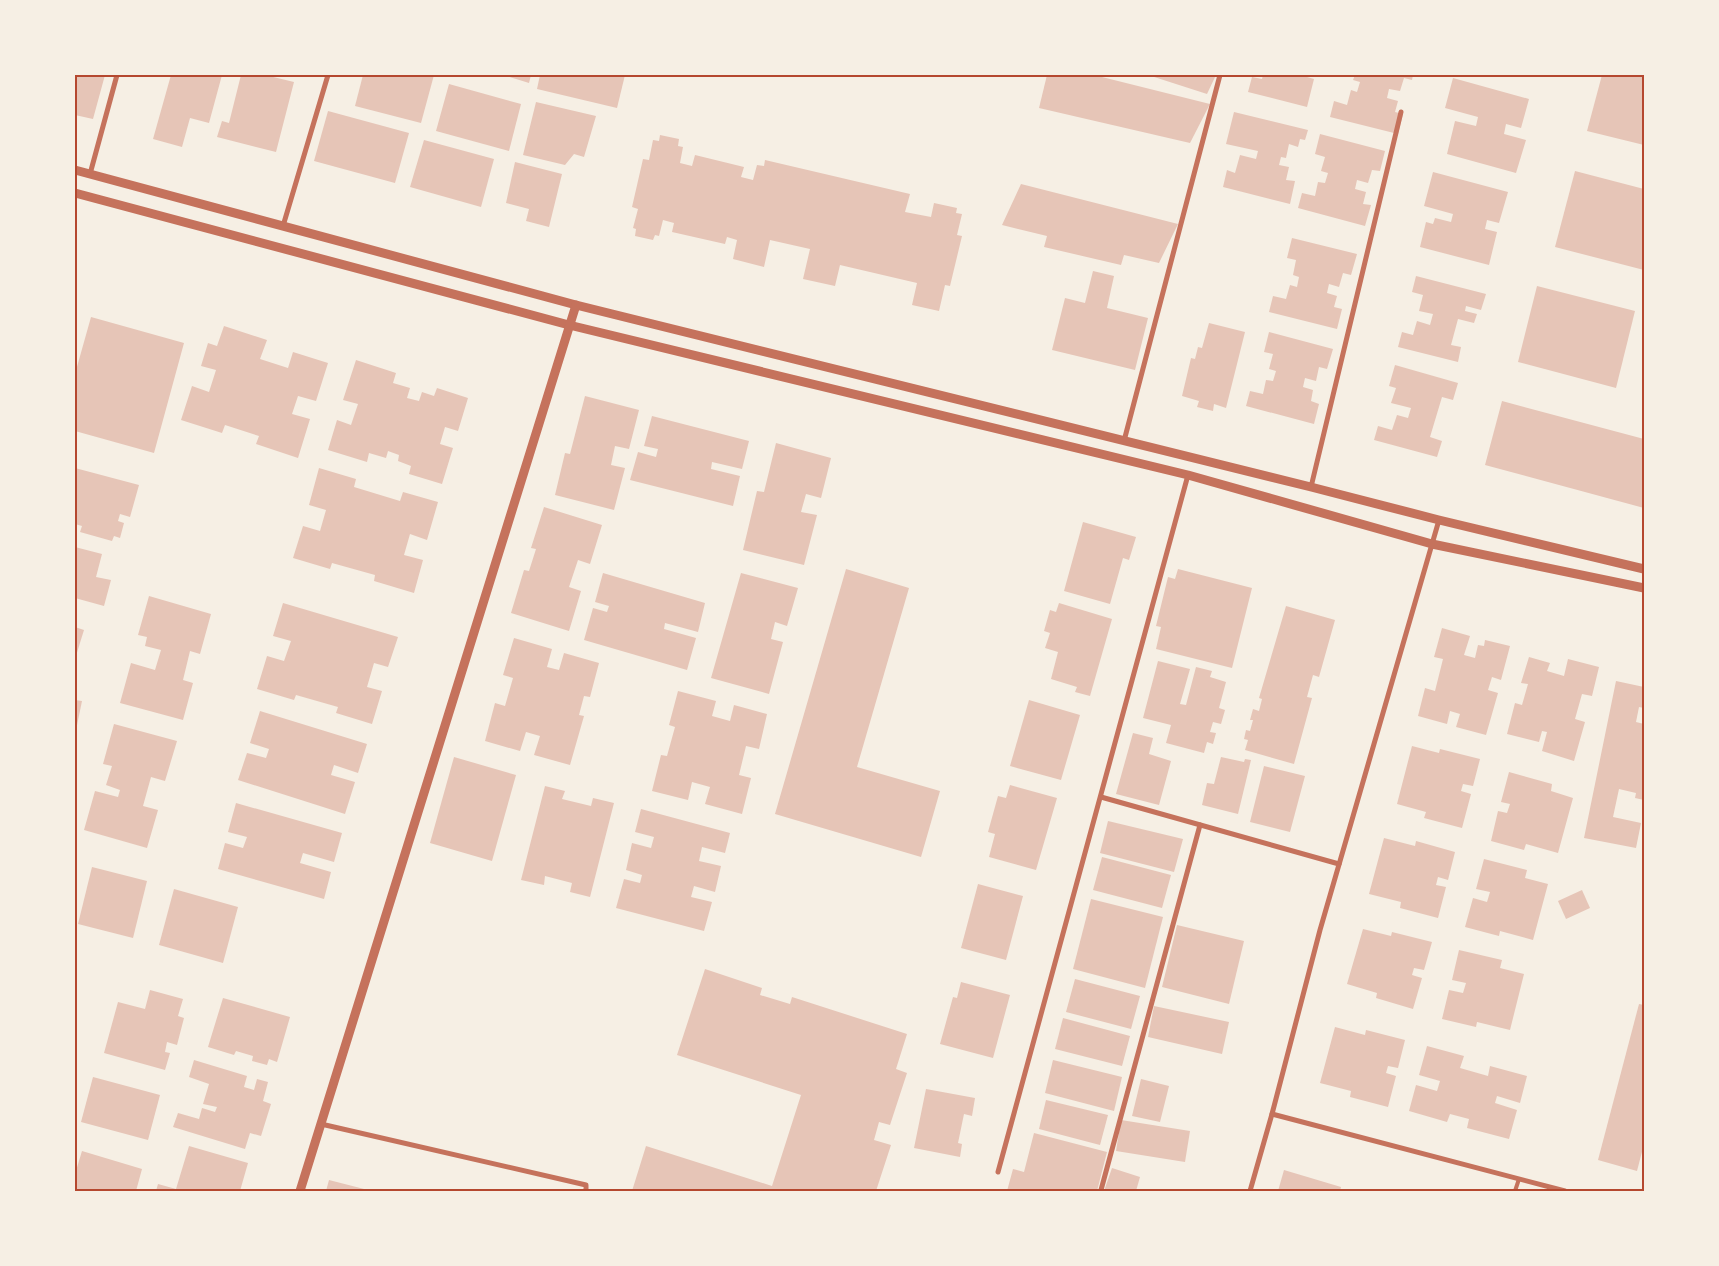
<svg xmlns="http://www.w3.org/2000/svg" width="1719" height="1266" font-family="Montserrat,sans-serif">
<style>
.building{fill:#e6c5b7}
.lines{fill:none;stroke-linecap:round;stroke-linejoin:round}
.service{stroke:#c5725c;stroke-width:4}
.minor{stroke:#c5725c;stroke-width:5}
.tertiary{stroke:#c5725c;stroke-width:9}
.neatline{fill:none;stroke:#b5482f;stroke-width:2}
</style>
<rect width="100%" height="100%" fill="#f6efe4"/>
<g class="building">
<polygon points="75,75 105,75 93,119 75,115"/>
<polygon points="171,75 222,75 209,123 190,118 182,147 153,139"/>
<polygon points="241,75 265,75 294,82 276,152 217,137 222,121 229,123"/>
<polygon points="363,75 434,75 421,123 355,106"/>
<polygon points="503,75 531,75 529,83"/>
<polygon points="540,75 625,75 617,108 537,89"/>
<polygon points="1047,75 1094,75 1210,104 1190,143 1039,108"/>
<polygon points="1148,75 1216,75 1207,94"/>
<polygon points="1263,75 1300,75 1314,79 1307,107 1248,92 1252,77 1262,79"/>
<polygon points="1355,75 1413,75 1412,80 1404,78 1400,91 1389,89 1387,98 1398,101 1395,112 1403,114 1398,134 1330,117 1334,101 1347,105 1351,90 1357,92 1360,82 1353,80"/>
<polygon points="1602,75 1644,75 1644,145 1587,131"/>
<polygon points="1453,78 1529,99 1521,128 1506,124 1504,134 1526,140 1516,173 1447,154 1455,121 1476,126 1478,117 1445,108"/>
<polygon points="449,84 521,104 509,151 436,131"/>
<polygon points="536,102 596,116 584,157 574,154 565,165 523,155"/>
<polygon points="328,111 409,133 395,183 314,161"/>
<polygon points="1234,112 1308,130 1305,140 1300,139 1298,147 1289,144 1286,158 1281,157 1279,165 1289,167 1286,180 1295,181 1290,204 1223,187 1227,170 1235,173 1240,155 1256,159 1258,151 1226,144"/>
<polygon points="1320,134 1385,151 1380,171 1372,170 1368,183 1357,180 1355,189 1366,192 1363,204 1371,205 1365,226 1298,208 1302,193 1315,196 1318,182 1325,183 1328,173 1321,171 1325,157 1315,154"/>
<polygon points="660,135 679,139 678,146 683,147 680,163 692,166 695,155 744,167 741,177 753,180 757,165 764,166 765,160 910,194 905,212 931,217 934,203 957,208 956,213 962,214 957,235 962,236 950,286 945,285 939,311 912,305 917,283 840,265 835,286 803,279 810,249 770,240 764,267 733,259 737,240 727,237 725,244 672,232 674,223 663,220 659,236 655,235 653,240 635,236 636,229 633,228 638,209 632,207 643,159 649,160 653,140 659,141"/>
<polygon points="424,140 494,159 481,207 410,187"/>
<polygon points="515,162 562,174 549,227 526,221 529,209 506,203"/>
<polygon points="1575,171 1644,189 1644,270 1555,247"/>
<polygon points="1433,172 1508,192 1499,223 1487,220 1485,229 1497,232 1489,265 1420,247 1426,222 1433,224 1435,218 1451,222 1453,214 1424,206"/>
<polygon points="1021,184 1178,224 1159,263 1124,255 1121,265 1044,247 1047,236 1002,225"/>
<polygon points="1292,238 1357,254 1351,275 1343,273 1339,287 1329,284 1327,293 1337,296 1334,307 1342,309 1337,329 1269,312 1273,296 1286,299 1290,285 1297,287 1299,277 1293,275 1296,260 1287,258"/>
<polygon points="1093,271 1114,276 1107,308 1148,318 1135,370 1052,350 1065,298 1085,303"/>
<polygon points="1416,276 1486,294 1481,310 1466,306 1465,311 1477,314 1474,323 1458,319 1451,345 1461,347 1458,362 1398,347 1402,332 1413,335 1417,321 1430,325 1433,314 1419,311 1423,295 1412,292"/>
<polygon points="1537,286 1635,311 1616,388 1518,362"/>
<polygon points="91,317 184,343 154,453 75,431 75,374"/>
<polygon points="1209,323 1245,332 1226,408 1214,404 1213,411 1197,407 1199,401 1182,396 1191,358 1195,359 1198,347 1202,348"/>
<polygon points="224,326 267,340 260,359 288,368 293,352 328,363 316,401 298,396 292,414 310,419 298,458 256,444 259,436 225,425 222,433 181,420 192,386 209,392 216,370 201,366 208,343 217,346"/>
<polygon points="1269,332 1333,349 1327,369 1319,367 1316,381 1305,378 1303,387 1313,390 1311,401 1319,404 1314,424 1246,406 1250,391 1263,394 1266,380 1273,381 1276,371 1269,369 1273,354 1264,352"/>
<polygon points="356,360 396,373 393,383 410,388 407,398 419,401 422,392 434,396 437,388 468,398 458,431 445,427 440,444 453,448 442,484 409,474 411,466 398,461 399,455 388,451 386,458 369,453 367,462 328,450 337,420 351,425 358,404 343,400"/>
<polygon points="1395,365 1458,383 1453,400 1442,397 1430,437 1442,441 1437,457 1374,440 1378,426 1392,430 1397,415 1408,418 1411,408 1391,403 1396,388 1389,386"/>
<polygon points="585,396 639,410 629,449 615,446 611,465 625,468 614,510 555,495 565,453 570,454"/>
<polygon points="1502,401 1644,439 1644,508 1485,465"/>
<polygon points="652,416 749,441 742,469 712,462 711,469 740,476 733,506 630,480 638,452 656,457 658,449 644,446"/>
<polygon points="776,443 831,458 821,498 806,494 801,512 817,515 804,565 743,550 757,491 764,492"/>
<polygon points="75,468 139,485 130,517 120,514 118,521 124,523 120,538 114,536 112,541 80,532 82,526 75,524"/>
<polygon points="319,468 356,479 354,487 400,501 403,492 438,502 427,540 410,534 404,555 423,560 414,593 374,581 375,575 332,563 330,569 293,558 303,526 320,531 326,510 309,505"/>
<polygon points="544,507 602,525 590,564 578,560 569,587 581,591 569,631 511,613 524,570 529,571 536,549 531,548"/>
<polygon points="1083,522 1136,537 1129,560 1123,558 1110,604 1064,591"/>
<polygon points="75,547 102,554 96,577 111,580 104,606 75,598"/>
<polygon points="846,569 909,588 857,767 940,791 921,857 775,814"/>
<polygon points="1178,569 1252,588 1232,668 1156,649 1161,627 1156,626 1168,577 1175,579"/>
<polygon points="603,573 705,603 698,632 665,623 664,629 696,638 687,670 584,640 593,608 607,612 609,606 595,602"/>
<polygon points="741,573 798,588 787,626 775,622 771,639 783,642 769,694 711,678"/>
<polygon points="149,596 211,614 200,654 190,651 183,680 193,683 183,720 120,703 131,663 155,670 161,650 145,646 147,637 138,635"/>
<polygon points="283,603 398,637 388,667 374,663 367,687 382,691 372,724 336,713 338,707 296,695 294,700 257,689 267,656 284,661 291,641 273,636"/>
<polygon points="1059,603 1112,619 1090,696 1075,692 1077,687 1051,679 1058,652 1045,648 1050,633 1044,631 1050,610 1056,612"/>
<polygon points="1286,606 1335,620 1319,677 1313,675 1307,697 1312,698 1294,764 1245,750 1248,740 1244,739 1246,730 1250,731 1253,720 1250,720 1253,709 1259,711 1262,699 1259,698"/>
<polygon points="75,627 84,630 75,659"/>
<polygon points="1442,628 1470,636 1464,655 1475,658 1478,645 1484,646 1485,640 1510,646 1501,680 1492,677 1488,690 1498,693 1486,735 1456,727 1460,714 1450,711 1447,724 1418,716 1425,688 1435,691 1443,659 1434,657"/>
<polygon points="514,638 552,649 547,667 559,670 564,653 599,663 590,697 584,696 579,715 584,716 570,765 534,755 540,736 526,732 520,751 485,741 495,703 505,706 513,678 503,675"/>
<polygon points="1529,657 1550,663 1547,671 1564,676 1568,659 1599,667 1592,696 1582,694 1575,719 1585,722 1574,761 1542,751 1547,732 1542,731 1539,742 1507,734 1515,703 1522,705 1528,684 1521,683"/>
<polygon points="1158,661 1190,669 1180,704 1186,705 1196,667 1212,671 1210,677 1226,682 1219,708 1225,710 1221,724 1213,722 1210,732 1216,733 1213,744 1207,742 1204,753 1166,743 1171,725 1143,718"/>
<polygon points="1616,681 1644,687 1644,708 1639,707 1636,722 1644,724 1644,800 1635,798 1636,793 1619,789 1613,817 1641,823 1636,848 1584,838"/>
<polygon points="678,691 716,701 712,716 730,721 734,705 767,714 759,749 746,746 739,775 751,778 742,814 705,804 710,787 692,782 688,800 652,791 661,755 667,756 675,727 669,725"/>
<polygon points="75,700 82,701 76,730 75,729"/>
<polygon points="1029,700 1080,715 1061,780 1010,766"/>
<polygon points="260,711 367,744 358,773 334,765 331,775 355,782 345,814 238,780 247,753 266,758 269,749 250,743"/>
<polygon points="114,724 177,741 165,781 151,777 143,806 158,810 147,848 84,830 95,791 118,797 120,790 106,785 112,766 103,764"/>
<polygon points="1133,733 1153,738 1149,754 1171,761 1159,805 1116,794"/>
<polygon points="1412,746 1439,753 1440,749 1480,759 1473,786 1463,784 1461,791 1471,794 1462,828 1424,818 1426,812 1397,804"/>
<polygon points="454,757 516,775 492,861 430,843"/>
<polygon points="1221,757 1244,762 1245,759 1251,760 1238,814 1202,805 1207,783 1214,784"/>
<polygon points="1264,766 1305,776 1290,832 1250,822"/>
<polygon points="1509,772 1552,784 1551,791 1573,798 1558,853 1526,844 1524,850 1491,841 1498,811 1507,813 1510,804 1501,802"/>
<polygon points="1010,785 1057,798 1036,870 989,857 995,834 988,832 998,796 1006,798"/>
<polygon points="545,786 565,791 562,799 591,806 593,798 614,803 590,897 570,892 572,883 545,876 544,885 521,880"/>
<polygon points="236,803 342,833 334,862 303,853 300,863 331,872 324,899 218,869 225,843 243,848 247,837 228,832"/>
<polygon points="641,809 730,833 725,853 702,847 699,861 721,866 715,892 694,886 691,897 712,902 704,931 616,908 624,879 640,883 642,875 626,870 632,843 651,848 654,837 635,832"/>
<polygon points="1108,821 1183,839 1174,872 1100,853"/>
<polygon points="1384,838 1415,846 1416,841 1455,852 1448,880 1438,877 1436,885 1446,887 1438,918 1400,908 1401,902 1369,894"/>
<polygon points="1102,857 1171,875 1162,908 1093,890"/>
<polygon points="1484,859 1527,870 1525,878 1548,884 1533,940 1500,931 1499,936 1465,927 1473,898 1487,902 1490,892 1476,889"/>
<polygon points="92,867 147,881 133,938 78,924"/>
<polygon points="978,884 1023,896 1006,960 961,948"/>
<polygon points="174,889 238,907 223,963 159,945"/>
<polygon points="1582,890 1590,908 1566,919 1558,901"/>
<polygon points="1091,899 1163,917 1145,988 1073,969"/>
<polygon points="1177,925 1244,941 1229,1004 1162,987"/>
<polygon points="1363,929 1391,936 1392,932 1432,942 1424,970 1414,968 1412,975 1422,978 1413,1009 1376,998 1377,993 1347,984"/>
<polygon points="1459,950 1502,960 1500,968 1524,974 1510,1030 1477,1022 1476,1027 1442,1019 1449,990 1463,993 1466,983 1452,980"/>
<polygon points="705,969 762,988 760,995 790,1004 792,997 907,1034 896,1069 907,1073 890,1125 879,1122 874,1140 891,1145 876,1191 632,1191 646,1146 772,1186 801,1095 677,1055"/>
<polygon points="1075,979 1140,996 1131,1029 1066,1012"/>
<polygon points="961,982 1010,995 993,1058 940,1044 953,997 957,998"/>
<polygon points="150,990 183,999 178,1016 184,1018 177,1045 167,1042 165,1052 170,1053 165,1070 104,1053 118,1002 145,1009"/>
<polygon points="223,998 290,1017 277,1062 269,1059 267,1065 252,1061 253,1056 236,1051 234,1055 208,1047"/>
<polygon points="1639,1004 1644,1005 1644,1144 1637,1171 1598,1160"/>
<polygon points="1154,1006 1229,1022 1222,1054 1148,1037"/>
<polygon points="1063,1018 1130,1036 1122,1066 1055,1049"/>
<polygon points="1335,1027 1365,1035 1366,1030 1405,1040 1398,1068 1388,1066 1386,1073 1396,1076 1388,1107 1350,1097 1351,1091 1320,1083"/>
<polygon points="1427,1046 1464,1056 1460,1068 1488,1076 1490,1066 1527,1076 1520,1103 1497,1096 1495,1103 1517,1110 1509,1139 1467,1128 1469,1119 1450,1114 1447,1122 1409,1111 1416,1085 1437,1091 1440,1081 1419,1075"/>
<polygon points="194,1060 247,1076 244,1087 254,1090 257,1079 268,1082 263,1101 271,1104 261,1136 250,1133 245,1149 173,1127 178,1113 199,1119 202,1108 215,1112 217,1107 203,1104 209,1084 189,1077"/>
<polygon points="1053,1060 1122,1077 1114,1111 1045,1093"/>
<polygon points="93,1077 160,1095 148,1140 81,1122"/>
<polygon points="1141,1079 1169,1086 1160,1122 1132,1116"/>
<polygon points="926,1089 975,1098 972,1116 964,1114 958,1143 962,1144 960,1157 914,1148"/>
<polygon points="1046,1100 1108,1115 1100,1145 1039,1129"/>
<polygon points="1121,1120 1190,1131 1185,1162 1116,1151"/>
<polygon points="1034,1133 1107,1152 1097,1191 1007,1191 1013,1169 1024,1172"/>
<polygon points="189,1146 248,1163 240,1191 156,1191 158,1184 176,1189"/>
<polygon points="82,1151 142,1169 136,1191 75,1191 75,1174"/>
<polygon points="1112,1168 1140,1177 1136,1191 1104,1191"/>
<polygon points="1284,1170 1341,1187 1340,1191 1278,1191"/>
<polygon points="329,1180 368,1190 368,1191 326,1191"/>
</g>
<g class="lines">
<polyline class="service" points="1515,1191 1519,1179"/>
<g class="minor">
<polyline points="90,174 117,75"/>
<polyline points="283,226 328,75"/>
<polyline points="1124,441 1220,75"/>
<polyline points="1311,487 1401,112"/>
<polyline points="1101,797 1339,864"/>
<polyline points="1272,1114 1565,1191"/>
<polyline points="321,1124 586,1185 586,1191"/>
<polyline points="998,1172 1188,475"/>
<polyline points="1101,1190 1200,825"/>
<polyline points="1250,1191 1272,1114 1320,930 1439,520"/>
</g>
<g class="tertiary">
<polyline points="75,170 576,305 1311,487 1439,520 1644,569"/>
<polyline points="75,193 569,325 1188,475 1432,544 1644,588"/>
<polyline points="300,1191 576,305"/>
</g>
</g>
<rect width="1719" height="1266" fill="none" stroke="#f6efe4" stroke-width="152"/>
<rect x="76" y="76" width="1567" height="1114" class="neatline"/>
</svg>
